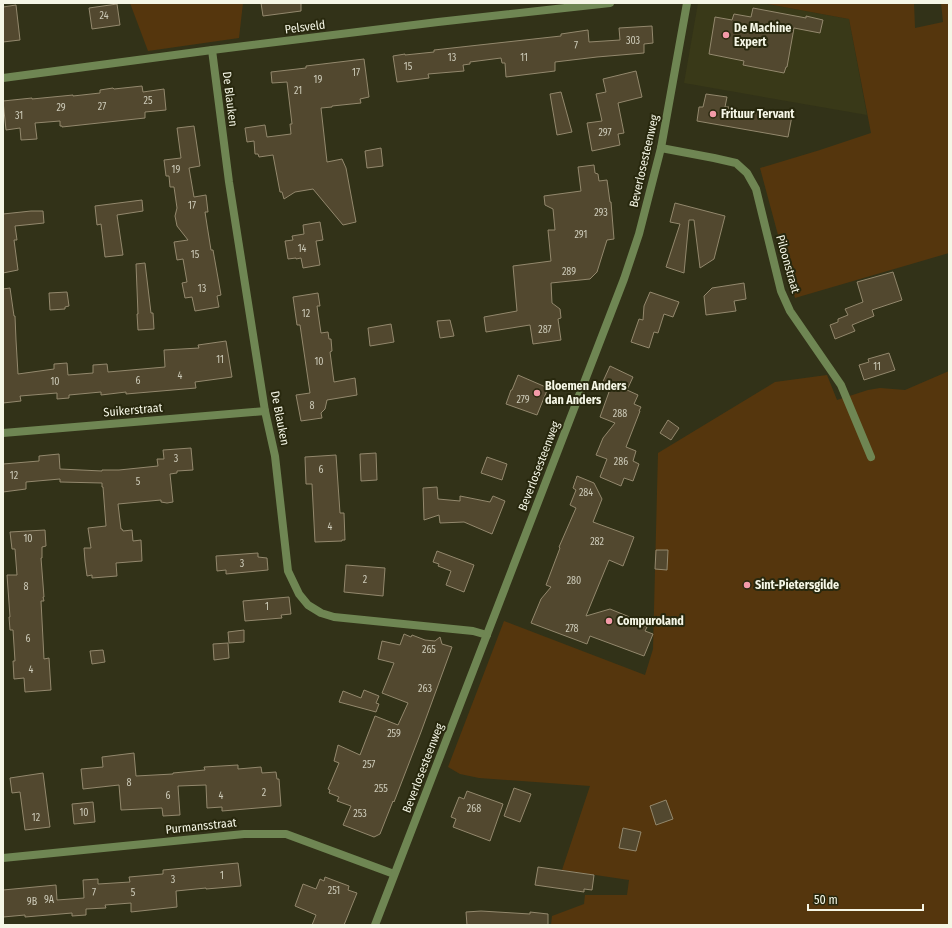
<svg xmlns="http://www.w3.org/2000/svg" width="952" height="928" font-family="'Fira Sans Condensed',sans-serif">
<style>
.built{fill:#393918}
.green{fill:#55360d}
.building{fill:#52482f;stroke:#93886d}
.lines{fill:none;stroke-linecap:round;stroke-linejoin:round}
.minor{stroke:#6f8653;stroke-width:8}
.tertiary{stroke:#6f8653;stroke-width:8}
.poi-dot{fill:#f39aa8;stroke:#28280e;stroke-width:1.5}
.labels{text-anchor:middle;dominant-baseline:central;stroke-width:4;stroke-linejoin:round;paint-order:stroke}
.number-label{font-size:10px;fill:#cccab8}
.street-label{font-size:12px;fill:#f5f6e6;stroke:#28280e}
.poi-label{font-size:12px;font-weight:bold;fill:#f5f6e6;stroke:#28280e;text-anchor:start}
</style>
<rect width="100%" height="100%" fill="#323218"/>
<polygon class="built" points="698,3 762,3 849,19 867,115 684,83"/>
<g class="green">
<polygon points="130,3 243,3 239,38 148,51"/>
<polygon points="762,3 914,3 915,28 943,22 941,3 949,3 949,253 795,298 760,168 820,150 871,133 849,19"/>
<polygon points="949,371 949,925 551,925 552,916 584,904 585,895 627,895 629,880 562,870 590,786 479,778 460,774 448,767 504,621 645,675 653,649 658,453 775,382 827,375 837,400 868,390 880,388 905,390"/>
</g>
<g class="building">
<polygon points="261,3 301,3 301,11 263,16"/>
<polygon points="117,4 120,25 92,29 89,8"/>
<polygon points="16,5 20,40 3,42 3,7"/>
<polygon points="753,8 806,18 806,16 823,20 820,33 794,28 787,67 786,67 784,73 743,65 744,61 709,54 715,17 732,20 734,14 751,17"/>
<polygon points="652,26 653,43 644,44 644,53 597,57 555,62 555,71 506,77 505,63 502,63 501,58 470,62 470,64 463,65 464,71 428,74 429,78 397,82 393,56 405,54 405,55 434,52 434,50 561,36 561,34 588,30 589,42 620,40 619,28"/>
<polygon points="364,59 369,97 360,99 361,103 332,106 332,107 321,108 327,162 342,159 346,168 356,222 343,225 313,189 295,192 284,199 282,192 280,192 273,155 259,157 258,154 255,154 254,141 247,142 245,128 265,125 267,137 291,134 290,124 292,124 287,82 272,83 271,72 306,68 306,66"/>
<polygon points="636,71 642,97 618,103 624,133 618,134 620,145 592,151 587,123 602,121 596,94 606,92 603,79"/>
<polygon points="142,86 143,92 164,89 166,110 145,112 145,118 62,127 62,126 60,126 60,121 35,123 37,139 21,140 20,128 6,130 3,101 32,98 32,99 73,95 73,96 100,93 100,90 113,88 114,89"/>
<polygon points="561,92 572,132 557,135 550,94"/>
<polygon points="706,94 727,97 725,107 729,107 728,111 754,115 756,109 792,116 788,137 697,121 699,107 703,107"/>
<polygon points="194,126 200,166 189,168 194,197 206,195 208,212 205,212 207,225 211,250 213,250 221,295 217,296 219,307 195,311 192,297 185,298 182,283 187,282 183,259 177,260 174,242 188,240 177,226 175,216 177,208 174,187 170,187 169,176 166,176 164,160 181,158 177,128"/>
<polygon points="381,148 383,166 367,168 365,151"/>
<polygon points="594,165 595,173 598,174 599,181 607,180 610,202 611,202 614,239 607,240 597,272 590,279 551,283 552,303 560,309 561,318 558,319 561,340 533,344 530,325 486,332 484,317 517,311 513,266 551,261 548,230 555,230 553,209 545,205 544,196 581,191 578,167"/>
<polygon points="142,200 143,211 117,215 123,255 105,257 101,224 97,225 95,206"/>
<polygon points="675,203 725,216 714,259 700,268 694,220 689,220 684,273 666,267 680,224 670,222"/>
<polygon points="31,211 43,211 44,223 15,226 17,240 14,240 18,270 3,273 3,214"/>
<polygon points="320,222 323,240 316,241 320,265 303,268 301,258 296,259 296,258 288,259 285,241 293,240 292,236 304,234 303,225"/>
<polygon points="145,263 151,313 153,313 154,329 138,330 137,314 138,314 136,264"/>
<polygon points="893,272 902,300 872,310 874,316 852,325 855,331 835,339 830,325 838,322 838,319 848,315 845,309 863,302 857,282"/>
<polygon points="744,283 746,299 734,301 736,311 706,315 704,296 712,288"/>
<polygon points="10,288 14,316 15,316 16,340 18,374 54,369 54,364 67,363 68,375 93,373 93,365 107,364 108,372 165,367 164,350 199,348 198,345 226,341 232,377 195,382 196,388 126,394 126,392 101,395 101,392 69,395 69,398 57,399 57,393 20,396 21,401 3,403 3,289"/>
<polygon points="67,292 69,306 65,307 65,309 50,310 49,293"/>
<polygon points="650,292 679,302 673,317 664,314 658,333 654,332 649,348 631,342 639,319 643,320 644,306"/>
<polygon points="318,293 320,306 317,306 321,333 328,332 329,339 331,339 332,351 330,352 334,382 355,378 357,395 327,400 325,409 321,413 322,418 301,421 296,395 310,393 300,325 297,325 293,297"/>
<polygon points="450,320 454,336 440,338 437,321"/>
<polygon points="391,324 394,342 370,346 368,328"/>
<polygon points="889,353 895,370 864,380 859,365 869,362 868,359"/>
<polygon points="610,366 633,377 627,390 638,395 634,404 641,407 639,411 640,411 626,447 636,451 633,461 639,464 633,481 624,478 621,486 600,477 607,459 596,455 603,438 615,423 600,417 609,392 600,388"/>
<polygon points="518,375 548,388 537,415 506,404 511,390 512,390"/>
<polygon points="668,420 679,428 671,440 660,433"/>
<polygon points="191,448 193,470 177,471 177,473 170,474 173,502 167,503 161,502 161,500 118,504 121,529 122,529 123,531 132,530 133,541 141,540 142,561 116,563 117,576 92,578 92,575 87,576 85,561 84,548 91,548 88,528 106,526 103,487 102,487 102,483 60,482 60,479 26,482 26,489 3,492 3,464 39,461 39,456 59,454 60,469 102,471 102,470 119,470 158,466 157,459 164,459 163,450"/>
<polygon points="376,453 377,480 361,481 360,454"/>
<polygon points="336,455 340,513 344,513 345,540 342,540 342,541 315,542 312,484 306,484 305,457"/>
<polygon points="487,457 507,464 502,480 481,473"/>
<polygon points="577,476 594,483 602,499 593,522 634,537 623,566 609,560 586,616 610,609 642,622 643,625 647,627 645,631 653,634 644,656 590,636 587,644 531,623 541,599 551,587 546,585 560,548 559,547 576,508 570,505 576,490 573,488"/>
<polygon points="437,487 438,499 460,501 460,496 490,502 493,496 505,501 492,534 464,522 440,523 439,515 424,520 423,488"/>
<polygon points="45,530 46,546 42,547 42,558 41,558 44,597 43,597 44,601 41,601 44,659 49,658 51,690 25,692 24,678 14,679 13,661 15,661 13,630 10,630 9,617 10,617 7,575 17,575 15,549 12,549 10,532"/>
<polygon points="656,550 668,550 667,570 655,569"/>
<polygon points="437,551 474,565 464,592 446,585 451,571 438,566 439,564 433,562"/>
<polygon points="258,553 258,557 267,558 268,570 226,574 226,570 217,571 216,556"/>
<polygon points="346,565 385,568 383,596 344,592"/>
<polygon points="289,597 291,614 281,615 282,618 245,621 243,601"/>
<polygon points="244,630 244,642 229,643 228,632"/>
<polygon points="404,634 411,637 412,635 425,640 435,641 440,637 442,644 452,647 421,732 394,802 393,801 380,834 374,837 343,825 351,806 337,801 339,797 329,793 330,790 328,789 339,763 334,761 338,745 360,755 375,716 398,725 408,703 382,693 394,663 378,659 382,641 400,645"/>
<polygon points="228,643 229,658 214,660 213,644"/>
<polygon points="103,650 105,662 92,664 90,651"/>
<polygon points="364,690 379,696 376,703 379,704 376,712 339,702 343,691 361,698"/>
<polygon points="134,753 136,776 173,774 173,773 205,770 204,767 238,765 238,769 261,767 262,773 276,772 277,779 279,779 281,806 222,811 222,807 207,808 206,785 178,786 180,815 163,816 162,808 121,810 119,785 83,789 81,769 103,767 102,757"/>
<polygon points="43,773 50,827 25,830 20,792 12,793 10,778"/>
<polygon points="514,788 531,794 520,822 504,816"/>
<polygon points="467,791 503,804 490,841 453,827 456,819 451,817 459,797 464,799"/>
<polygon points="666,800 673,819 656,825 650,806"/>
<polygon points="93,802 95,822 74,824 72,804"/>
<polygon points="623,828 641,832 636,851 619,848"/>
<polygon points="238,863 241,886 206,889 206,888 176,891 177,907 131,912 131,903 105,905 106,908 86,909 86,915 72,916 72,913 25,917 25,915 3,917 3,890 56,885 57,900 84,898 83,880 98,879 98,884 130,882 129,877 163,874 163,870"/>
<polygon points="538,867 594,875 592,890 584,889 584,892 535,885"/>
<polygon points="325,877 349,886 348,890 357,893 344,925 312,925 316,915 295,906 303,884 316,889 320,879 324,881"/>
<polygon points="481,911 530,914 530,912 548,914 548,925 467,925 466,912"/>
</g>
<g class="lines">
<g class="minor">
<polyline points="212,50 229,182 265,411 275,456 288,571 299,594 308,605 321,613 334,617 473,631 487,635"/>
<polyline points="3,78 212,50 438,22 610,3"/>
<polyline points="661,148 714,158 736,163 747,173 756,189 781,291 790,311 841,385 871,457"/>
<polyline points="3,433 265,411"/>
<polyline points="3,858 244,834 286,834 394,874"/>
</g>
<polyline class="tertiary" points="375,925 624,279 639,234 661,148 687,3"/>
</g>
<g class="poi-dot">
<circle cx="726" cy="35" r="4"/>
<circle cx="713" cy="114" r="4"/>
<circle cx="537" cy="393" r="4"/>
<circle cx="747" cy="585" r="4"/>
<circle cx="609" cy="621" r="4"/>
</g>
<g class="labels">
<g class="number-label">
<text x="104" y="16">24</text>
<text x="633" y="41">303</text>
<text x="576" y="46">7</text>
<text x="452" y="58">13</text>
<text x="524" y="58">11</text>
<text x="408" y="67">15</text>
<text x="356" y="73">17</text>
<text x="318" y="80">19</text>
<text x="298" y="91">21</text>
<text x="148" y="101">25</text>
<text x="102" y="107">27</text>
<text x="61" y="108">29</text>
<text x="19" y="116">31</text>
<text x="605" y="133">297</text>
<text x="176" y="170">19</text>
<text x="192" y="206">17</text>
<text x="601" y="213">293</text>
<text x="581" y="235">291</text>
<text x="302" y="249">14</text>
<text x="195" y="255">15</text>
<text x="569" y="272">289</text>
<text x="202" y="289">13</text>
<text x="306" y="314">12</text>
<text x="545" y="330">287</text>
<text x="220" y="360">11</text>
<text x="319" y="362">10</text>
<text x="877" y="367">11</text>
<text x="180" y="376">4</text>
<text x="138" y="381">6</text>
<text x="55" y="382">10</text>
<text x="523" y="400">279</text>
<text x="312" y="406">8</text>
<text x="620" y="414">288</text>
<text x="176" y="459">3</text>
<text x="621" y="462">286</text>
<text x="321" y="470">6</text>
<text x="14" y="476">12</text>
<text x="138" y="482">5</text>
<text x="586" y="493">284</text>
<text x="330" y="527">4</text>
<text x="28" y="539">10</text>
<text x="597" y="542">282</text>
<text x="242" y="564">3</text>
<text x="365" y="580">2</text>
<text x="574" y="581">280</text>
<text x="26" y="587">8</text>
<text x="267" y="607">1</text>
<text x="572" y="629">278</text>
<text x="28" y="639">6</text>
<text x="429" y="650">265</text>
<text x="31" y="670">4</text>
<text x="425" y="689">263</text>
<text x="394" y="734">259</text>
<text x="369" y="765">257</text>
<text x="129" y="783">8</text>
<text x="381" y="789">255</text>
<text x="264" y="793">2</text>
<text x="168" y="796">6</text>
<text x="221" y="796">4</text>
<text x="474" y="809">268</text>
<text x="84" y="813">10</text>
<text x="360" y="814">253</text>
<text x="36" y="818">12</text>
<text x="222" y="876">1</text>
<text x="173" y="880">3</text>
<text x="334" y="891">251</text>
<text x="94" y="893">7</text>
<text x="133" y="893">5</text>
<text x="49" y="900">9A</text>
<text x="32" y="902">9B</text>
</g>
<g class="street-label">
<text transform="translate(305 27) rotate(-7)">Pelsveld</text>
<text transform="translate(230 99) rotate(83)">De Blauken</text>
<text transform="translate(644 161) rotate(-77)">Beverlosesteenweg</text>
<text transform="translate(788 264) rotate(74)">Piloonstraat</text>
<text transform="translate(133 410) rotate(-5)">Suikerstraat</text>
<text transform="translate(280 418) rotate(79)">De Blauken</text>
<text transform="translate(539 466) rotate(-69)">Beverlosesteenweg</text>
<text transform="translate(423 768) rotate(-69)">Beverlosesteenweg</text>
<text transform="translate(201 826) rotate(-6)">Purmansstraat</text>
</g>
<g class="poi-label">
<text x="734" y="28">De Machine<tspan x="734" dy="14">Expert</tspan></text>
<text x="721" y="114">Frituur Tervant</text>
<text x="545" y="386">Bloemen Anders<tspan x="545" dy="14">dan Anders</tspan></text>
<text x="755" y="585">Sint-Pietersgilde</text>
<text x="617" y="621">Compuroland</text>
</g>
</g>
<rect width="952" height="928" fill="none" stroke="#f5f6e6" stroke-width="8"/>
<path d="M808 904v6h115v-6" fill="none" stroke="#f5f6e6" stroke-width="2"/>
<text x="814" y="904" font-size="12" fill="#f5f6e6" stroke="#28280e" stroke-width="3" paint-order="stroke">50 m</text>
</svg>
